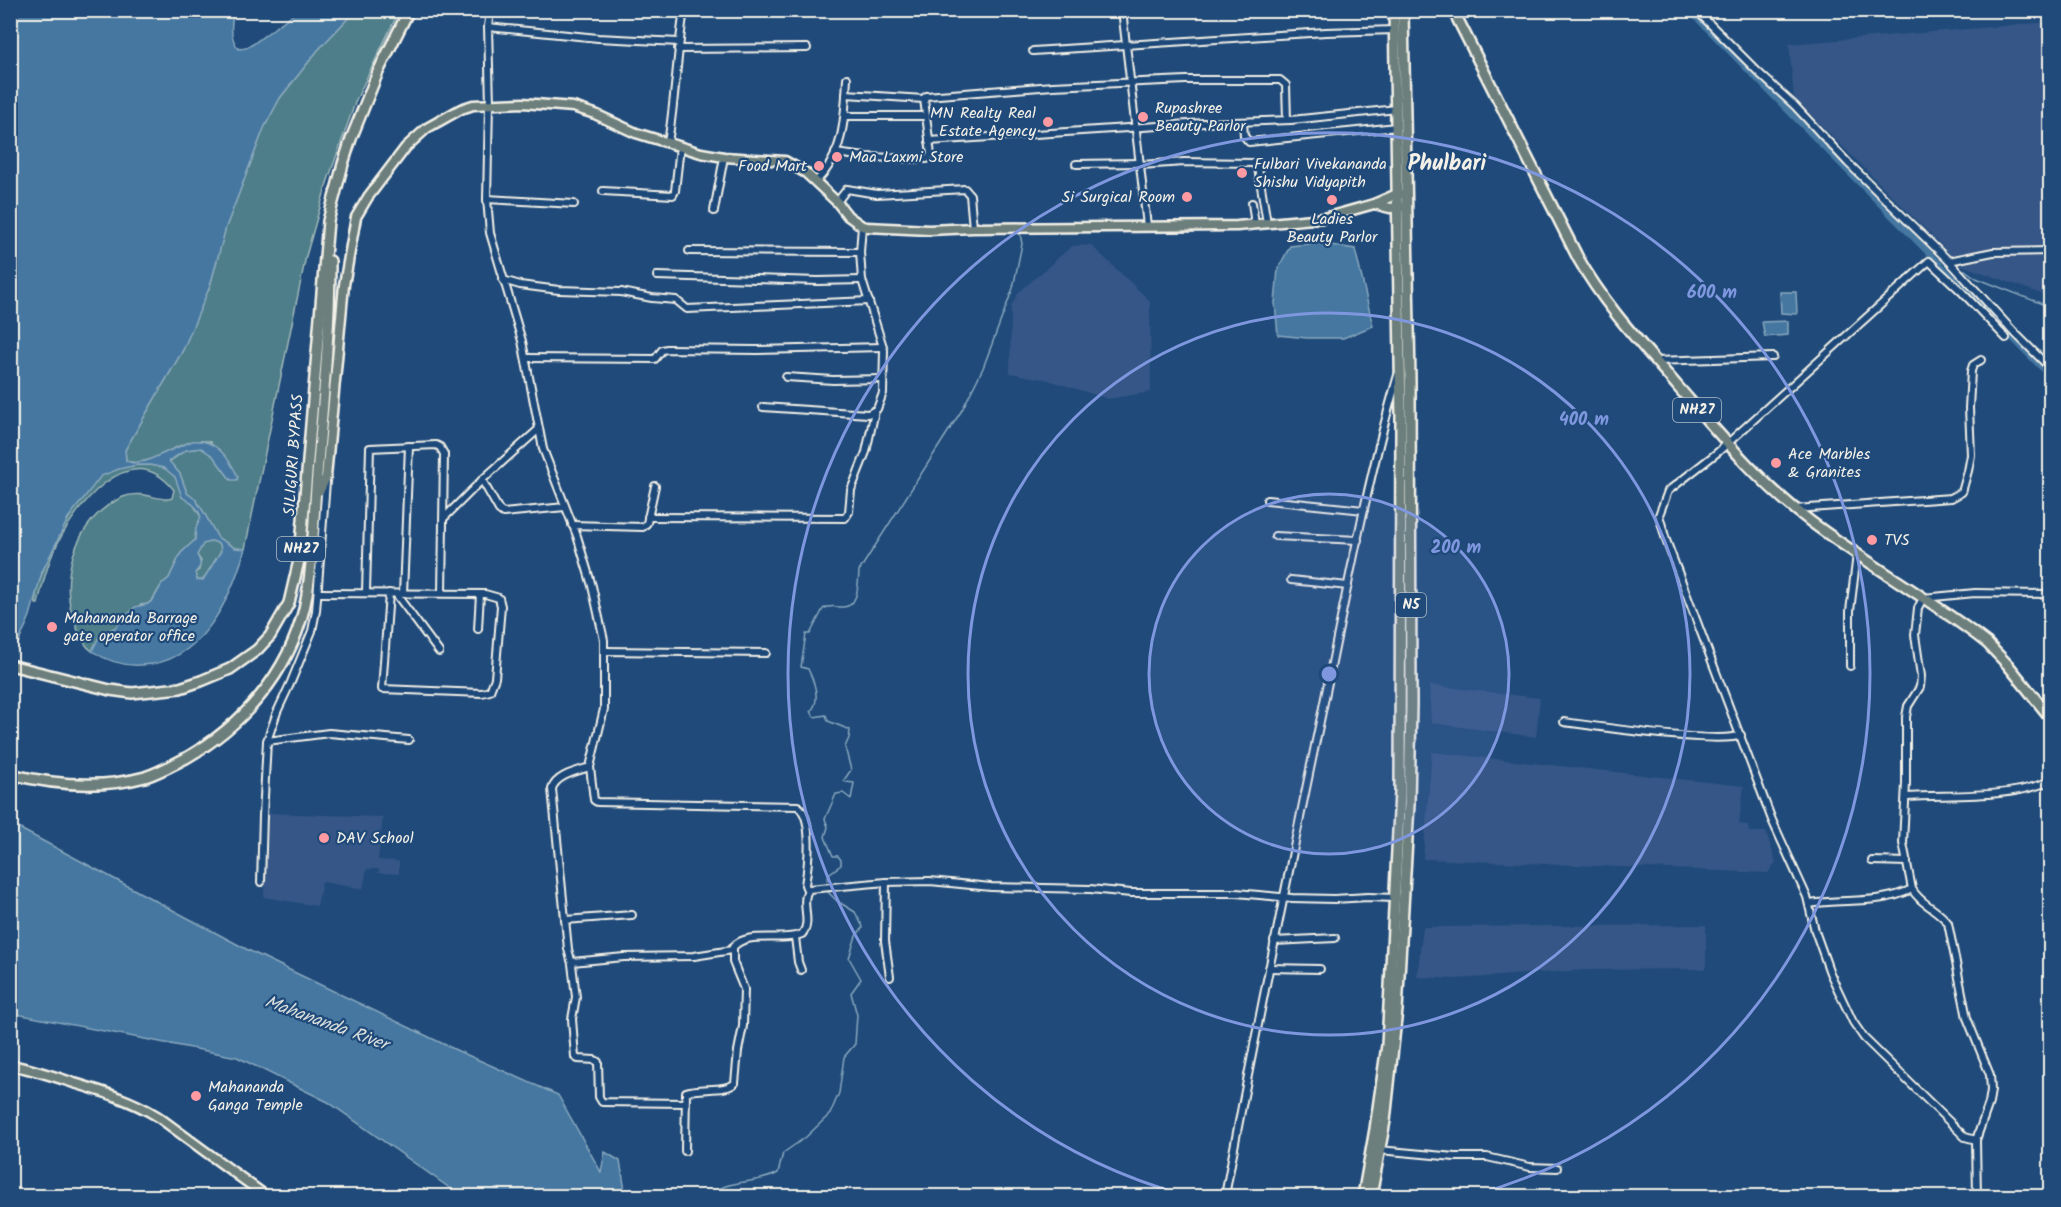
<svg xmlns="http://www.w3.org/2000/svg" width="2061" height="1207" font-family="Kalam,sans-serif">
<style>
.built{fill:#355786}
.green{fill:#4e7e89;stroke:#a1b8b8;stroke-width:1.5}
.water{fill:#4477a1;stroke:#8aa8bd;stroke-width:1.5;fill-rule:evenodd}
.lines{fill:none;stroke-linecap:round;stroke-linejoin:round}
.stream{stroke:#8aa8bd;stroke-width:1.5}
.canal{stroke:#4477a1;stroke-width:6}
.minor-casing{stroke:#f4f1e8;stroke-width:10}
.major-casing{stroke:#f4f1e8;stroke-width:13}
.highway-casing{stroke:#f4f1e8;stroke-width:14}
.minor{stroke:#1f4a7a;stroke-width:6}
.major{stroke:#6c7f7c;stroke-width:8}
.highway{stroke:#6c7f7c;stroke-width:9}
.ring{fill:none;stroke:#7e97df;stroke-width:3}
.poi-dot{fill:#ff9aa2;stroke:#1f4a7a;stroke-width:2}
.labels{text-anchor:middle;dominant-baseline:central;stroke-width:4.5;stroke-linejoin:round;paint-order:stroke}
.shield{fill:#1f4a7a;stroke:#b4bfc7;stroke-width:1.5}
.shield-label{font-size:15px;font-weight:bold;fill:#f4f1e8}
.poi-label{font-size:16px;fill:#f4f1e8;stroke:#1f4a7a;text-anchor:start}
.street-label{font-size:16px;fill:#f4f1e8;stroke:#1f4a7a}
.water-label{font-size:18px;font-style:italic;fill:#dadfdd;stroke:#1f4a7a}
.district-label{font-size:22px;font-weight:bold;fill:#f4f1e8;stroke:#1f4a7a}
.centre{fill:#7e97df;stroke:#1f4a7a;stroke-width:3}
.ring-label{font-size:18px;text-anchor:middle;font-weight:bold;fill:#7e97df;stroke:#1f4a7a;stroke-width:4.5;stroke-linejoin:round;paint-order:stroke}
</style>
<rect width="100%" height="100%" fill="#1f4a7a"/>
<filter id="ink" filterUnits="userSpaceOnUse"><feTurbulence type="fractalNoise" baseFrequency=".0167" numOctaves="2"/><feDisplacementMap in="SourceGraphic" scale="12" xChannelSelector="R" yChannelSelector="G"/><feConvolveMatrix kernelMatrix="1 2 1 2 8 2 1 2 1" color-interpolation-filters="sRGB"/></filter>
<g filter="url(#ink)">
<g class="built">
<polygon points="2050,22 2050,297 1961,265 1794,98 1789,44"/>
<polygon points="1091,245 1150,301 1151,392 1108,399 1048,380 1010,373 1011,306 1019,292 1072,246"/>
<polygon points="1429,685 1540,698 1536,737 1431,723"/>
<polygon points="1432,752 1744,786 1739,824 1748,825 1749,832 1766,832 1776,862 1768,873 1423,859"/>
<polygon points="269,813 383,817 378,860 399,861 399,874 378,873 379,869 367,869 363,889 322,882 317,906 264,897"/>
<polygon points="1706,925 1706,969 1584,970 1457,979 1417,977 1423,927"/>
</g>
<g class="green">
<path d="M355 11H399L356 100 327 183 306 256 245 549 235 548 218 538 203 511 196 500 187 493 180 474 169 462 186 450 201 448 213 456 231 480 210 442C179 434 154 470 126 461L125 450 183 350 210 286 226 227 264 128 280 98 318 50Z"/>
<path d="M137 465C150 465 168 465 175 477 179 482 180 491 182 497L192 502 201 517 196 528 195 540 181 553 169 578 162 584 153 599 148 604 140 605 116 627 100 635 92 651C85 646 80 637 77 628 56 583 74 518 123 497 142 489 162 503 172 498L174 490C129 432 72 511 54 551 46 568 42 586 38 604H36C31 581 80 489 102 475 112 469 126 467 137 465Z"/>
<polygon points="212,541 220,544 221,551 203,580 197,580 195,573 199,570 201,561 197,555 203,544"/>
</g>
<g class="water">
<path d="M10 11H234C231 24 229 38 239 49L246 48 253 44 297 11H355L318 50 280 98 264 128 226 227 210 286 183 350 125 450 126 461 133 463 146 461 192 441C215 438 229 457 238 477L237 480H231L213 456 201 448 186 450 169 461 180 474 187 493 196 500 203 511 218 538 235 548 245 549C231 599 201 664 141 665 124 666 107 661 92 651L100 635 116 627 135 607 148 604 153 600 162 584 169 578 181 553 195 540 196 528 201 517C196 504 192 504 182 497L175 477 164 468 150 465H137L119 469 101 476 69 517 42 572 30 616 14 653 11 652ZM212 541 220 544 221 551 203 580H197L195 573C201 566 202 564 197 555L203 544Z"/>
<polygon points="1318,243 1355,249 1373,326 1343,338 1307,338 1278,335 1275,303 1278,269 1290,246"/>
<polygon points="1780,292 1796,292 1797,314 1781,313"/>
<polygon points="1788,321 1788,335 1765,337 1762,322"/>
<polygon points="11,824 248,950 456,1050 558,1095 601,1172 605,1152 620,1161 626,1196 461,1196 328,1102 237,1057 11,1013"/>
</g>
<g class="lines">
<g class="stream">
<polyline points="1962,271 1965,270 1976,278 2050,307"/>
<path d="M827 880 830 873 841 865V860L838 856H833L825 837 828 827 825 819 836 794 843 793 851 799 854 783 846 782 844 780 851 770 845 747 849 738 850 730 828 721 826 715 814 717 811 711C821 700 814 681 808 669L801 667 806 634H810L823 609C830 605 834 607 842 607 859 608 858 583 859 571L962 410 983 368 1013 288 1022 244 1020 233"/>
<path d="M710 1196C725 1178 758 1185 778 1173L783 1153 806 1137 830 1114 839 1093 844 1057 855 1044 857 1015 851 993 861 979 849 958 856 936 863 927 855 912 837 901 827 891"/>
</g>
<polyline class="canal" points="1689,10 2050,376"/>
<defs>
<g id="minor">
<polyline points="1122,10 1147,226"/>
<polyline points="1696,10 1759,73 1795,106 1848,163 1949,261 2013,331 2050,368"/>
<polyline points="488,27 598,38 679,42"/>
<polyline points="678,49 807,48"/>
<polyline points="1033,51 1326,32 1395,30"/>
<polyline points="846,94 924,99"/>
<polyline points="490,104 488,27 490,10"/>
<path d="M489 105 487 199 490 233 522 341 543 449 577 536 592 586 604 640V709L590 767 594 800 597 802 798 806C814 819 808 867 805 885L807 890"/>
<polyline points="845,116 925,116"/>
<polyline points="1243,122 1244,136 1249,142 1397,127"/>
<polyline points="929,141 1204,123 1291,120 1397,109"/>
<path d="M668 143C675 99 677 55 684 10"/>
<polyline points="835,153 866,157 927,159 931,155 924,99 926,96 1053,86 1186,80 1280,80 1286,85 1287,120"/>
<polyline points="1076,164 1140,163"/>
<polyline points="1141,165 1184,162 1253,163 1258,168 1267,223"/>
<path d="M816 181C845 155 845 113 847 78"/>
<polyline points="603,191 673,195 675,191 680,147"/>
<polyline points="487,199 574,204"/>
<polyline points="837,202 847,189 877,194 965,189 970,195 973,228"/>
<polyline points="1252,203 1255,225"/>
<polyline points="714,211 724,157"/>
<polyline points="689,251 860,252"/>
<polyline points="1949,261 1993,252 2050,251"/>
<polyline points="657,276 818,281 862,280"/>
<polyline points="503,280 520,285 559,290 621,292 652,298 676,300 687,309 869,301"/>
<polyline points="526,358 655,359 662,350 667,349 757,350 883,347"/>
<polyline points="1655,361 1773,357"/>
<polyline points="786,377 833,380 883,379"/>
<polyline points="763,407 868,414 877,409 883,393 884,350 862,280 860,252 862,226"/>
<polyline points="482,480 499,510 503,513 565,507"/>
<polyline points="1267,500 1364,510"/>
<polyline points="1795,509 1951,498 1962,492 1968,471 1971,455 1969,408 1971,371 1973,365 1981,360"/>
<polyline points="648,517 845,518 849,512 851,490 866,452 875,411"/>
<polyline points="444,518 482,480 539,429"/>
<polyline points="572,525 643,527 647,523 655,486"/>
<polyline points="1275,536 1358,540"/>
<polyline points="1291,580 1348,586"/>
<polyline points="366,592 370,448 436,445 440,447 444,454 442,593"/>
<polyline points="319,593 485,594 499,598 501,606 495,678 490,691 482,693 382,689 389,593"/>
<polyline points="396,594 439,652"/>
<polyline points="403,594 409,446"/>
<polyline points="478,629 480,594"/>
<polyline points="605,651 766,653"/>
<polyline points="1850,666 1850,611 1857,554"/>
<path d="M1564 722C1593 726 1721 745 1741 735"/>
<polyline points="267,741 329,733 409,740"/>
<path d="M590 767C578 771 556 775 552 789L568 949 572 964 576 997 572 1019 575 1057 578 1059 595 1060 598 1062 599 1097 602 1102 685 1103"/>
<path d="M1906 797C1952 794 2008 799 2050 781"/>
<polyline points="1872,861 1907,862"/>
<polyline points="261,882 263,816 267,741 277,712 291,682 312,631 316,611 326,482"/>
<polyline points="886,882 885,941 890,977"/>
<path d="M1809 904C1843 898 1880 905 1912 889"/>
<polyline points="565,920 632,915"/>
<polyline points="795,937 798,962 801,970"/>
<polyline points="1274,941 1335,938"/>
<polyline points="572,962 624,957 694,956 732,950"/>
<polyline points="1269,968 1320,969"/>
<polyline points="1976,1140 1965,1137 1864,1038 1853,1022 1830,973 1815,931 1807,897 1772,820 1666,540 1659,515 1668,491 1718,452 1929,261 1961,291 2006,338"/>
<polyline points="1379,1150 1455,1157 1487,1157 1530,1167 1557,1168"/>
<path d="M685 1151 686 1092C699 1087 727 1092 735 1083L738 1051 743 1026 744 989 733 962V947C748 930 781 943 802 934 813 922 799 902 809 889L886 882 930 881 991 887 1090 889 1131 893H1236L1292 898 1334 899 1368 897 1395 898"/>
<path d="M1225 1196C1255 1033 1289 870 1323 707 1346 596 1366 484 1398 375"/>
<path d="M1977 1196 1976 1140 1989 1103 1991 1090 1990 1075 1967 1018 1948 923C1938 909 1920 904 1912 889L1903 843 1906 783V717L1908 706 1920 687 1921 676 1915 635 1918 608 1923 598 1975 593 2050 594"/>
</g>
<g id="major">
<polyline points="1374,204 1390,208 1403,207"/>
<polyline points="316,493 320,490 326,477 344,285 356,217 368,197 406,147 427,128 461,109 473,105 523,103 573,107 595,114 636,133 701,153 724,157 785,161 806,173 837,202 848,216 862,226 867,227 929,230 973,228 1237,226 1324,218 1374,204 1397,194 1404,194"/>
<path d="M10 1065C33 1069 53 1076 74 1083 104 1092 131 1100 157 1116L266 1196"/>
</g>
<g id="highway">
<path d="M1453 10 1578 258C1605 306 1643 346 1679 388 1720 435 1760 483 1810 521 1867 564 1931 599 1987 643L2008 665 2050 717"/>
<polyline points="10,665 110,690 132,693 180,688 201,681 230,669 257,650 270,636 289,603 300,556 328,221 343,164 351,139 378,72 409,10"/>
<path d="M10 774C54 785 101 789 145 777 160 772 172 765 186 758 243 725 288 674 304 609 313 570 313 528 316 487 322 412 330 336 330 261"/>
<polyline points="1363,1196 1375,1129 1387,1045 1400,792 1401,417 1394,10"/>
<polyline points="1371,1196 1385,1121 1397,1010 1409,805 1411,704 1410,380 1403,10"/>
</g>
</defs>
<use href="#minor" class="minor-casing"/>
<use href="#major" class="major-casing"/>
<use href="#highway" class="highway-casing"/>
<use href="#minor" class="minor"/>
<use href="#major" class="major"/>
<use href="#highway" class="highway"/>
</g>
</g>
<circle cx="1329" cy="674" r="180" fill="#7e97df" fill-opacity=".12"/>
<g class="ring">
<circle cx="1329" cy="674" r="180"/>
<circle cx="1329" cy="674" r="361"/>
<path d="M1184 1195A541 541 0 1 1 1474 1195"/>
</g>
<g class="poi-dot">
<circle cx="1143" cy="117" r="6"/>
<circle cx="1048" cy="122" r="6"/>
<circle cx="837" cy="157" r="6"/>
<circle cx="819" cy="166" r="6"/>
<circle cx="1242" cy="173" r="6"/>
<circle cx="1187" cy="197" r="6"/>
<circle cx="1332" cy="200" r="6"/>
<circle cx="1776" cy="463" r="6"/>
<circle cx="1872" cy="540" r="6"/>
<circle cx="52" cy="627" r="6"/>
<circle cx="324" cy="838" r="6"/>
<circle cx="196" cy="1096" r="6"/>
</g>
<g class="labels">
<g class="shield">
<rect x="1673" y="398" width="48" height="24" rx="4.5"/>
<rect x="277" y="537" width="48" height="24" rx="4.5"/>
<rect x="1396" y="593" width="30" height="24" rx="4.5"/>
</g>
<g class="shield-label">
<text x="1697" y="410">NH27</text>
<text x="301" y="549">NH27</text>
<text x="1411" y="605">N5</text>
</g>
<g class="poi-label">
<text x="1155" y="108">Rupashree<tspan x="1155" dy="18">Beauty Parlor</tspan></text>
<text x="1036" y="113" text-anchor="end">MN Realty Real<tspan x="1036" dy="18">Estate Agency</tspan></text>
<text x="849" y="157">Maa Laxmi Store</text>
<text x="1254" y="164">Fulbari Vivekananda<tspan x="1254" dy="18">Shishu Vidyapith</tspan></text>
<text x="807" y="166" text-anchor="end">Food Mart</text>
<text x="1175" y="197" text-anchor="end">Si Surgical Room</text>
<text x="1332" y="219" text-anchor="middle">Ladies<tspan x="1332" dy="18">Beauty Parlor</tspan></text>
<text x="1788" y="454">Ace Marbles<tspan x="1788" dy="18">&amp; Granites</tspan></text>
<text x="1884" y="540">TVS</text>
<text x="64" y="618">Mahananda Barrage<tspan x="64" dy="18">gate operator office</tspan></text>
<text x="336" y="838">DAV School</text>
<text x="208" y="1087">Mahananda<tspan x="208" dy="18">Ganga Temple</tspan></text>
</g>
<g class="street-label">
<text transform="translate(294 455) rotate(-86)">SILIGURI BYPASS</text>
</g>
<g class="water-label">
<text transform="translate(326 1024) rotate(20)">Mahananda River</text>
</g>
<g class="district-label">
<text x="1447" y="164">Phulbari</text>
</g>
</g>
<circle cx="1329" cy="674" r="9" class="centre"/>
<g class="ring-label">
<text x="1712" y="298">600 m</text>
<text x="1584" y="425">400 m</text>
<text x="1456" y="553">200 m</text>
</g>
<rect width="2061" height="1207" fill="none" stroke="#1f4a7a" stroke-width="36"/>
<rect x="18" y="18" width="2025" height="1171" fill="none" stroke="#f4f1e8" stroke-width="2" filter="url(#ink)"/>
</svg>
